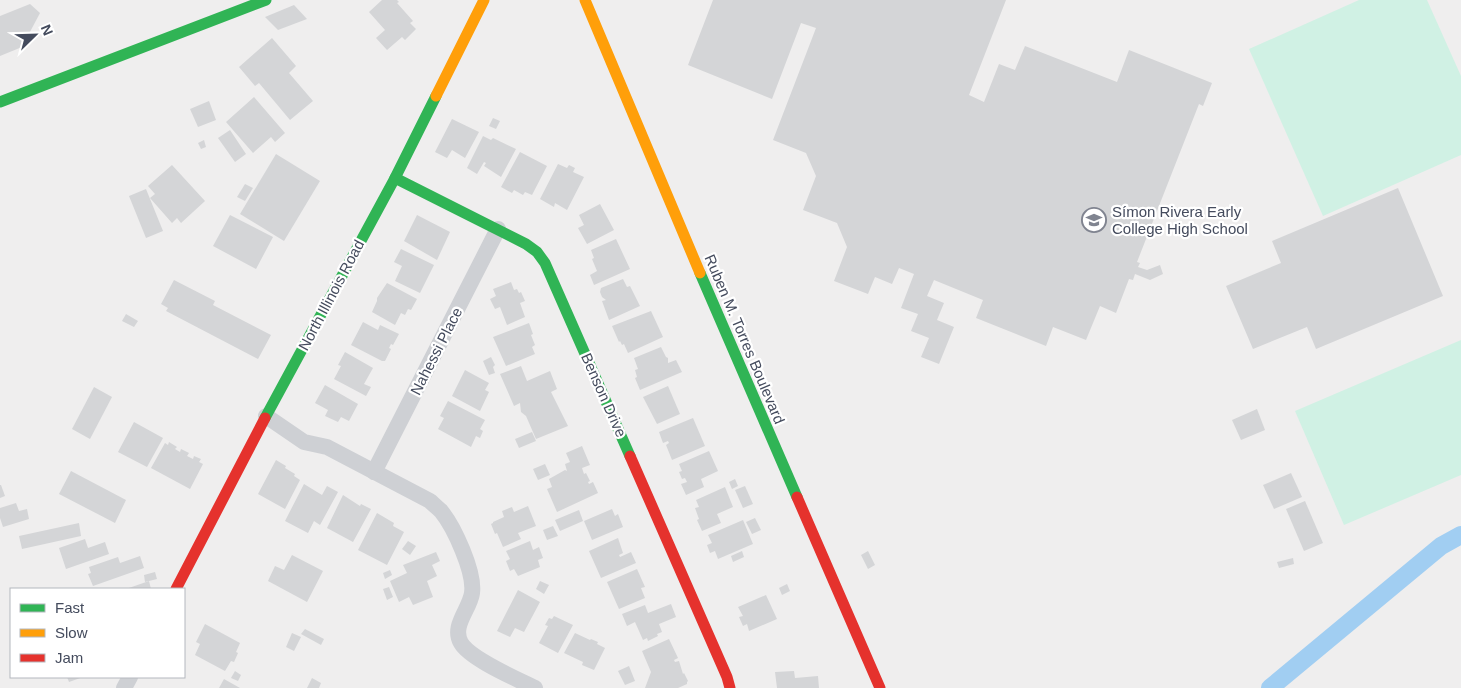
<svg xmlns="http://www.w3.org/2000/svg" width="1461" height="688" font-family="Helvetica,sans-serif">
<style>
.green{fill:#d0f1e4}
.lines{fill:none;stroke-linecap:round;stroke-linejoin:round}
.canal{stroke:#a1cef2;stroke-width:18}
.building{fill:#d4d5d7}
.street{stroke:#ced0d4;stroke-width:16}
.fast{stroke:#30b455;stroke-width:11}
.slow{stroke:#ff9f0a;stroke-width:11}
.jam{stroke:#e5322d;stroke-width:11}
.labels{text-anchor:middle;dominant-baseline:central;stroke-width:4.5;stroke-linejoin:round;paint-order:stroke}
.poi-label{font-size:15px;fill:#444b5d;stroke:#fff;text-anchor:start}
.street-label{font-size:15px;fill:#444b5d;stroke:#fff}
</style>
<rect width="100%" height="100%" fill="#efeeee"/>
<g class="green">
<polygon points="1359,0 1427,0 1461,76 1461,155 1323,216 1249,49"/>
<polygon points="1461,340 1461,475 1344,525 1295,411"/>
</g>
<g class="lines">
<polyline class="canal" points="1270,688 1441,546 1461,535"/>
</g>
<g class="building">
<polygon points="382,0 397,0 399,2 397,3 413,21 410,23 416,29 405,40 402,37 387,50 376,38 385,30 369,12"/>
<polygon points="713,0 1006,0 969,95 984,102 999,64 1015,70 1025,46 1117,82 1129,50 1212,83 1203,106 1199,104 1137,262 1140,263 1138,267 1147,270 1160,265 1163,274 1150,280 1135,274 1133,280 1129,279 1116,313 1100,306 1086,340 1053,327 1046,346 976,318 983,300 934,280 927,296 944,303 937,320 954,327 939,364 921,357 929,338 911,331 918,314 901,308 914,274 899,268 892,284 875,277 868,294 834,281 847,247 837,223 803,210 816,176 806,153 773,140 816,28 801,23 772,99 688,65"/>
<polygon points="30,4 40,13 22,47 0,56 0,16"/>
<polygon points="294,5 307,19 278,30 265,17"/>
<polygon points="272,38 296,66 289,73 313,101 290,120 259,83 255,86 239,67"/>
<polygon points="254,97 285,133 275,142 271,137 253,153 226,122"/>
<polygon points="209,101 216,120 198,127 190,109"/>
<polygon points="493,118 500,121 496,129 489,126"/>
<polygon points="452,119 479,132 465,158 452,150 447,158 435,152"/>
<polygon points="230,130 246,154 235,162 218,138"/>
<polygon points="483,136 491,140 493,138 516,149 501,177 484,166 486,163 484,162 477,174 467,168"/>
<polygon points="204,140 206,147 201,149 198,143"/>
<polygon points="520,152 547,166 532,195 525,192 523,195 514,190 512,193 501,187"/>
<polygon points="276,154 320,181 284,241 240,214"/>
<polygon points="558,164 567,168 569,165 575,168 573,172 584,177 567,210 555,203 554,207 540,199"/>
<polygon points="172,165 205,201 181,223 177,218 172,223 150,198 155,194 148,186"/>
<polygon points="245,184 253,188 245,201 237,197"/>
<polygon points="1398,188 1443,296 1316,349 1307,327 1253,349 1226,286 1281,263 1272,241"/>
<polygon points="146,189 163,231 146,238 129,196"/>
<polygon points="600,204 614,230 587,244 578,228 584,225 579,215"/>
<polygon points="230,215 273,237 256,269 213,246"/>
<polygon points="417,215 450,232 437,260 404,241"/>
<polygon points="616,239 630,269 594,285 590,275 597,271 592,259 594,258 591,250"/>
<polygon points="401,249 434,265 420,293 395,281 402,266 394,262"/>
<polygon points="623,279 627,287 630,286 640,306 609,320 602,301 606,300 602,297 600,292 601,288"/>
<polygon points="174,280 215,301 213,305 271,335 258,359 166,311 168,308 161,304"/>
<polygon points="511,282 514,290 517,289 519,293 521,292 525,301 520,303 525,317 507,325 500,307 495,309 490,299 496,296 493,289"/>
<polygon points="387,283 417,299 411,310 408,309 405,315 401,313 395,325 372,312 377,301 377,298"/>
<polygon points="651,311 663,337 628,353 624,344 622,345 620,341 619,342 612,326"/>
<polygon points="126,314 138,321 134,327 122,321"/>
<polygon points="363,322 378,330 380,325 399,334 393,345 391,344 389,348 391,349 385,361 382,361 351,345"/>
<polygon points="529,323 533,334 531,335 535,345 532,347 535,354 506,366 493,337"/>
<polygon points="661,347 666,357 668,358 668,363 676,360 682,372 640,390 635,378 637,377 635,370 638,369 634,358"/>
<polygon points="345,352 373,368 364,384 371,387 366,396 334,379 341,366 338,365"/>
<polygon points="491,357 495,365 493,367 495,373 489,375 483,361"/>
<polygon points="521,366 527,381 550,371 557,389 551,392 568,426 536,439 526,416 521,412 520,403 514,406 500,374"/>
<polygon points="465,370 489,383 485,390 489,392 480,411 452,396"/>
<polygon points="325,385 358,404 349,421 341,417 338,422 325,416 328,410 315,403"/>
<polygon points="668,386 680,414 657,424 643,397"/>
<polygon points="94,387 112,397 90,439 72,429"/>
<polygon points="448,401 485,420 480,429 483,431 480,438 476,436 471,447 438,429 444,418 440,416"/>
<polygon points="1257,409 1265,430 1241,440 1232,420"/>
<polygon points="693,418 705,446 672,460 666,445 669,443 668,441 663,443 659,432"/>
<polygon points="134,422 163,438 147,467 118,452"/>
<polygon points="532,432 536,441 519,448 515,439"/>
<polygon points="169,442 177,447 175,449 180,452 181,449 189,453 187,456 193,459 194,456 201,459 199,462 203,464 190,489 151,468 165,443 168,445"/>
<polygon points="582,446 590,465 582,468 584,474 586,473 590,481 588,482 589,484 593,482 598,493 557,512 547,489 552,487 549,479 565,470 567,471 565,464 570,462 566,453"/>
<polygon points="709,451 718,471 701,479 704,487 686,495 681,484 687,482 685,478 682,479 679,472 682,471 679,464"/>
<polygon points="276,460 286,466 285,468 295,474 294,476 300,480 285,509 258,494"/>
<polygon points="545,464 550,475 538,480 533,469"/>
<polygon points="71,471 126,500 115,523 59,494"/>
<polygon points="1291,473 1302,497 1274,509 1263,485"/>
<polygon points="735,479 738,486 732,489 729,482"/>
<polygon points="304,484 322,495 327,486 338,492 320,525 314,521 308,533 285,521"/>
<polygon points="0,485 1,485 5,496 0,498"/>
<polygon points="745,486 753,504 743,508 735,490"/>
<polygon points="725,487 733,507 717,514 721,523 702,531 697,520 699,519 695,508 699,507 696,500"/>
<polygon points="343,495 360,506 361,504 371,509 353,542 327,528"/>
<polygon points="1305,501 1323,543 1304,551 1286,509"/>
<polygon points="16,503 19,511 27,509 29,519 3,527 0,518 0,508"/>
<polygon points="528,506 536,526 518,533 521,539 503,547 497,533 495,534 491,524 493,523 493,522 504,517 502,511 512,507 514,512"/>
<polygon points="612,509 615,516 618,514 623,527 592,540 584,521"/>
<polygon points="579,510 583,521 560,531 555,520"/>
<polygon points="377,513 394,523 393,526 404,532 387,565 358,550"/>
<polygon points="755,518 761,530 752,534 746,522"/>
<polygon points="743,520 753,544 718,559 715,551 710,553 707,545 712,543 708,535"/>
<polygon points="79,523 81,536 22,549 19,536"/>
<polygon points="553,526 558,536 547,540 543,530"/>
<polygon points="618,538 623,553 619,555 620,557 631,552 636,563 601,578 589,551"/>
<polygon points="85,539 88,548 105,542 109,554 66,569 59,548"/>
<polygon points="408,541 416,546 410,555 402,549"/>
<polygon points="530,541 533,550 539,547 543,558 538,560 540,567 518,576 514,569 510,571 506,561 510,559 506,551"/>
<polygon points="742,551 744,557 733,562 731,556"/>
<polygon points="868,551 875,565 868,569 861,555"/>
<polygon points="436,552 440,561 432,565 437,576 427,581 433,597 413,605 409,597 399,602 390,581 407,573 403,565"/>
<polygon points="292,555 323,571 307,602 268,581 275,566 284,570"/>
<polygon points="140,556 144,568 93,586 88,574 91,573 89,567 118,557 120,563"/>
<polygon points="1293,558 1294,564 1279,568 1277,562"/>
<polygon points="637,569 645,587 641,588 645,598 619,609 607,582"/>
<polygon points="390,570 392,575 385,579 383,573"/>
<polygon points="155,572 157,579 145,582 144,575"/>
<polygon points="149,581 151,589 126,589"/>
<polygon points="540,581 549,585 544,594 536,589"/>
<polygon points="787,584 790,591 782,595 779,588"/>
<polygon points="389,587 393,597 387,600 383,589"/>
<polygon points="518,590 540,602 524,632 515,628 510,637 497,631"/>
<polygon points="766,595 777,619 749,631 747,624 743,626 739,617 743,616 738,607"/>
<polygon points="671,604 676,617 659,624 662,632 657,634 658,636 648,641 647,638 643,640 635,622 627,626 622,614 645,605 648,613"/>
<polygon points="554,616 573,625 558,653 539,643 548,626 545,625 549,618 552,619"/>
<polygon points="205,624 240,643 236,652 238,653 234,662 231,661 225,671 195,655 200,644 196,642"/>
<polygon points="305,629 324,639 321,645 301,634"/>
<polygon points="292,633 301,637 294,651 286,647"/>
<polygon points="575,633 590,640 591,639 598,642 597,644 605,648 594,670 582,665 583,662 564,653"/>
<polygon points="669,639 678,658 674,660 675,662 679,661 683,674 684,673 688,681 687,682 687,684 678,688 645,688 651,672 642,651"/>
<polygon points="629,666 635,681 625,685 618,671"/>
<polygon points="235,671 241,675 238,681 231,678"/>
<polygon points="794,671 795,678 818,676 819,688 777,688 775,672"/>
<polygon points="67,677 83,677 69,682"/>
<polygon points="312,678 321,683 319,688 307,688"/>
<polygon points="224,679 240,688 219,688"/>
</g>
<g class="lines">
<g class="street">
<path d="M266 416 304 442 327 447 430 501C434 505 438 508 441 511 454 527 475 572 472 593 470 609 451 626 461 643 470 659 517 679 535 688"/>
<polyline points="374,472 498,229"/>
<polyline points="124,688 130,677"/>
</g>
<g class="fast">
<polyline points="0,102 266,0"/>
<polyline points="395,178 526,244 537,252 545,263 630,456"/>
<polyline points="700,273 797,497"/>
<polyline points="265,418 395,178 436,96"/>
</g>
<g class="slow">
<polyline points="585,0 700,273"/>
<polyline points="436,96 484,0"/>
</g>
<g class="jam">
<polyline points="630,456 727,677 730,688"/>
<polyline points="797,497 880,688"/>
<polyline points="176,589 265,418"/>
</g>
</g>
<defs>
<symbol id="school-ring" viewBox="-11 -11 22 22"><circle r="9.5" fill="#fff" stroke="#808490" stroke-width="1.5"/><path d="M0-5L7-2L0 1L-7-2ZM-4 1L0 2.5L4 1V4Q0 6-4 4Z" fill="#808490"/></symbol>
</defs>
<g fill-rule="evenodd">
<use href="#school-ring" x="1080" y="206" width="28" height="28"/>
</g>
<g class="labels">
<g class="poi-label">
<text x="1112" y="211">Símon Rivera Early<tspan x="1112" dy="17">College High School</tspan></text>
</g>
<g class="street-label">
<text transform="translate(331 295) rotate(-62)">North Illinois Road</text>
<text transform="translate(745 339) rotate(67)">Ruben M. Torres Boulevard</text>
<text transform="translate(436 351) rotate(-63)">Nahessi Place</text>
<text transform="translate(604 395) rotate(66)">Benson Drive</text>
</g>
</g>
<rect x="10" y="588" width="175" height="90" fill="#ffffff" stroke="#b4b7be"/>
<rect x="20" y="604" width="25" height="8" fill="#30b455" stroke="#b4b7be"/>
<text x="55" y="613" font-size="15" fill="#444b5d">Fast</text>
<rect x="20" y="629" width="25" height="8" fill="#ff9f0a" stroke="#b4b7be"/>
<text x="55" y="638" font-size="15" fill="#444b5d">Slow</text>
<rect x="20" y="654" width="25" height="8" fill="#e5322d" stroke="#b4b7be"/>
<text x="55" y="663" font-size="15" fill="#444b5d">Jam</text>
<g transform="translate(35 35) rotate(67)" stroke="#ffffff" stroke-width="4" paint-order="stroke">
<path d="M0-4L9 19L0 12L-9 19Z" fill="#444b5d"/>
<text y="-8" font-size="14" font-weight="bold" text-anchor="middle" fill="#444b5d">N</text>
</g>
</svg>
